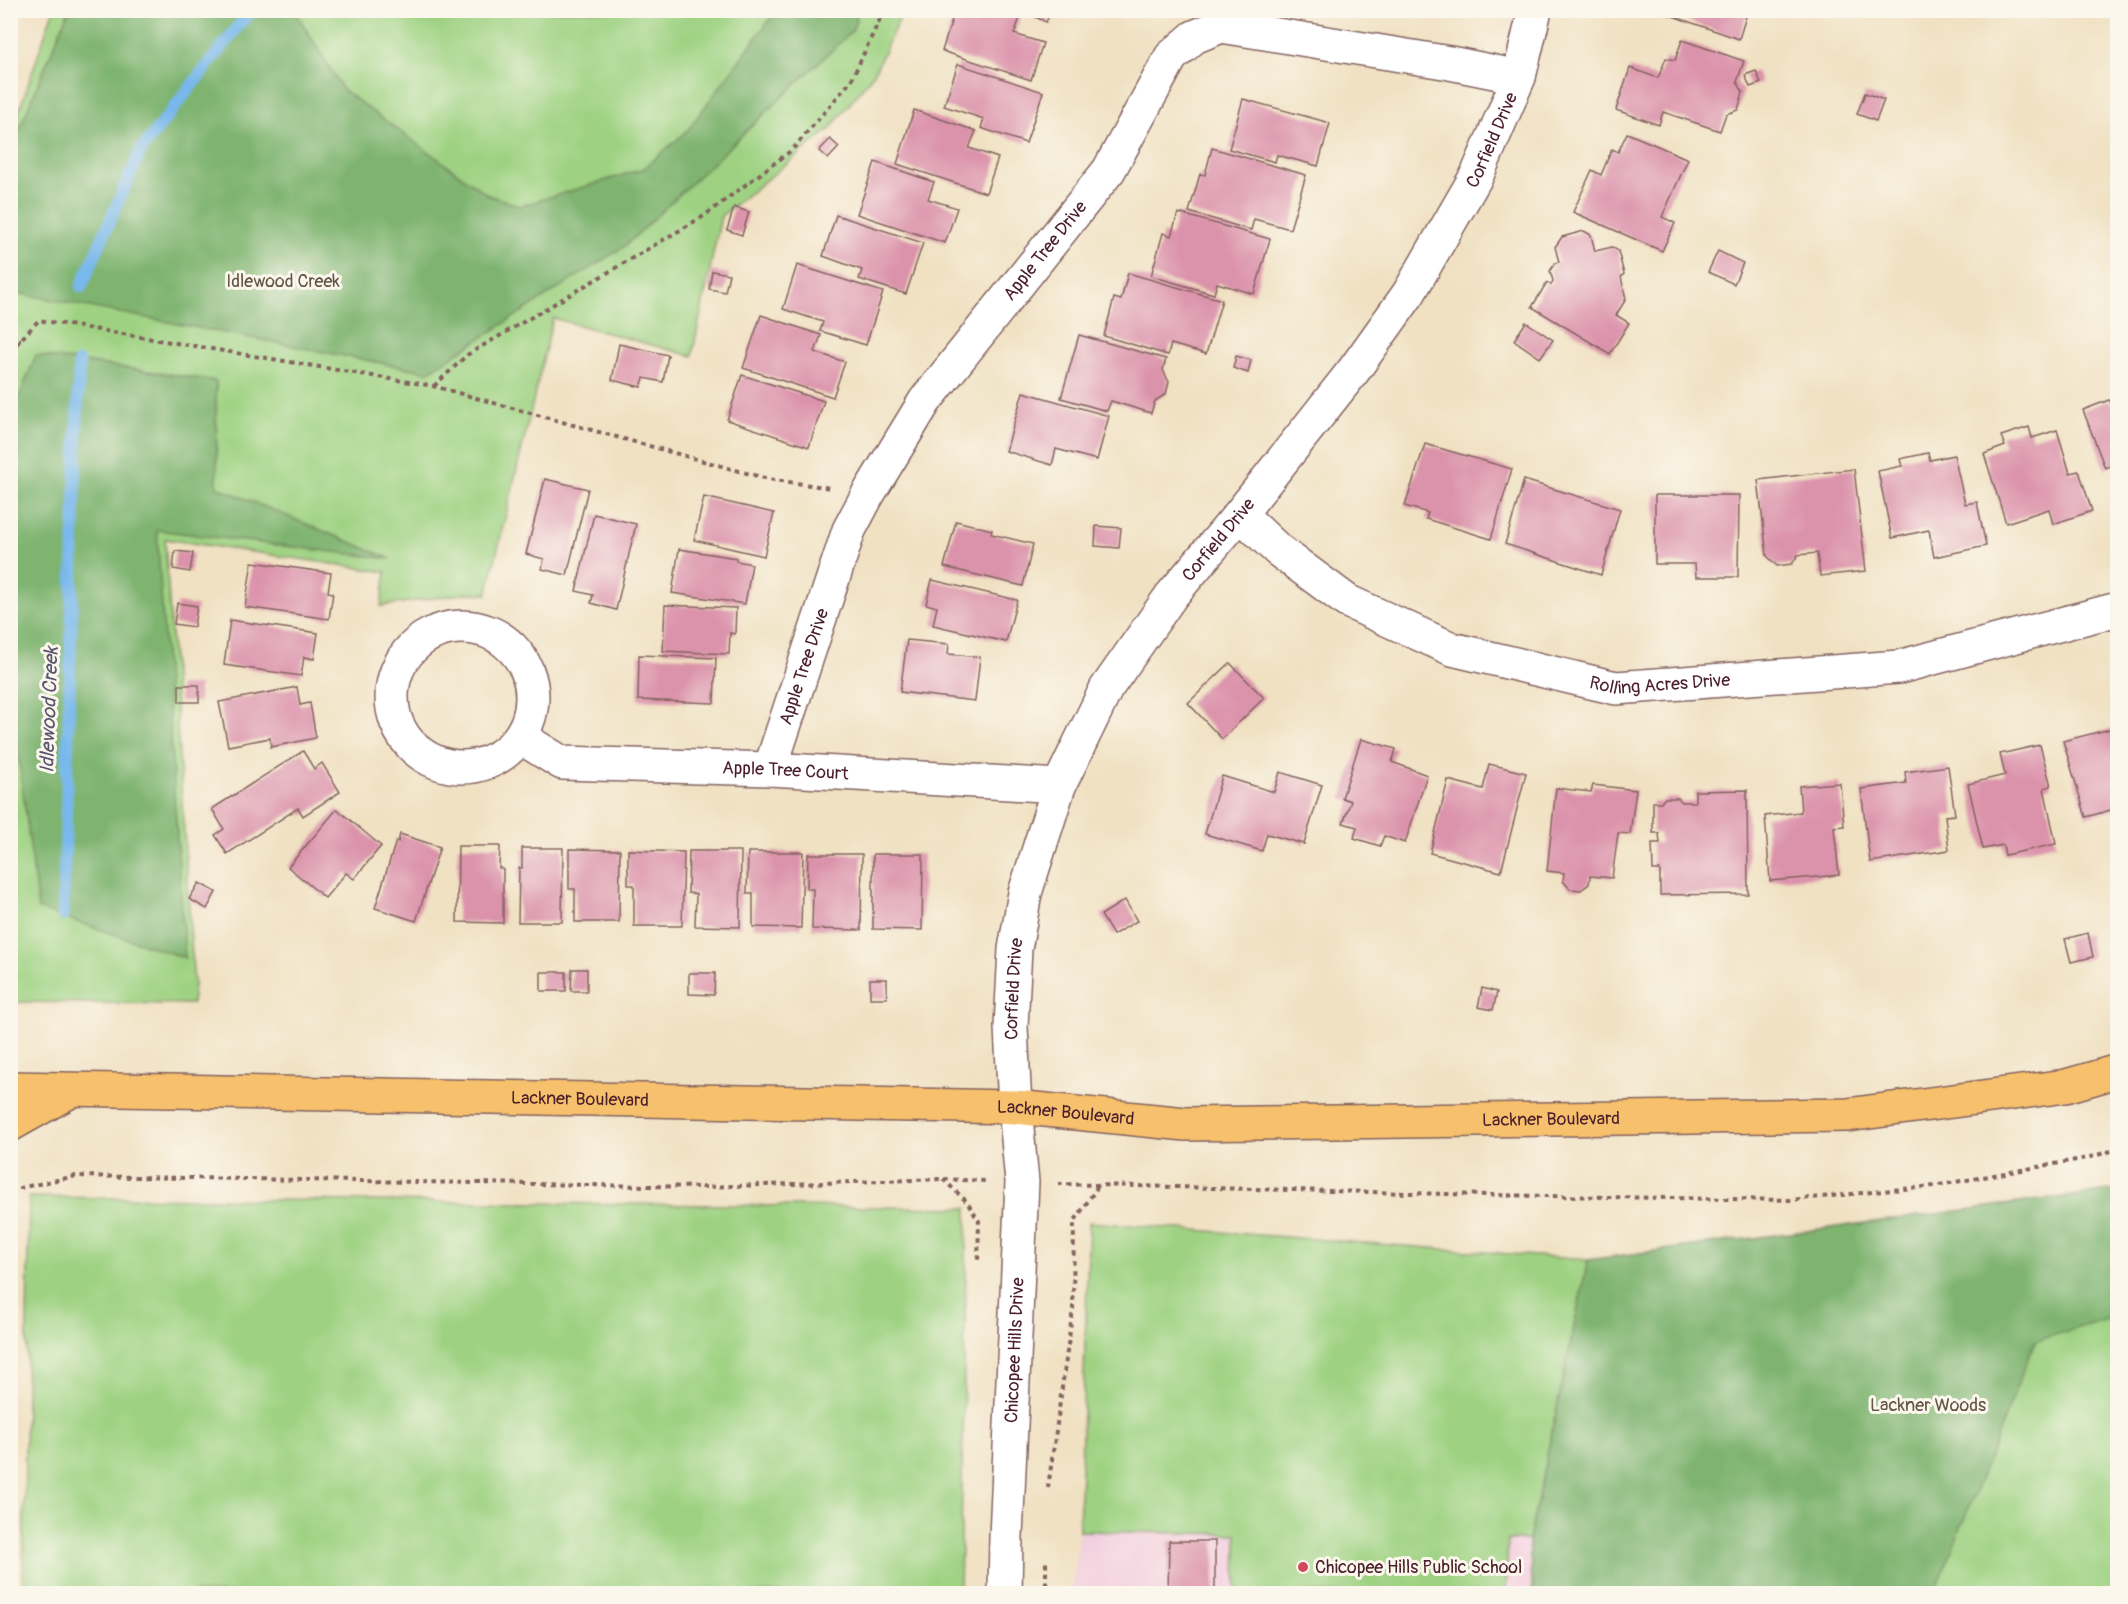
<svg xmlns="http://www.w3.org/2000/svg" width="2128" height="1604" font-family="Pangolin,sans-serif">
<style>
.built{fill:#f3cfdf}
.green{fill:#9ed282;stroke:#747856;stroke-width:1.5}
.forest{fill:#7eb470;stroke:#646a4e;stroke-width:1.5}
.lines{fill:none;stroke-linecap:round;stroke-linejoin:round}
.stream{stroke:#78b8ec;stroke-width:12}
.building{fill:#db93ab}
.minor-casing{stroke:#846360;stroke-width:36}
.major-casing{stroke:#846360;stroke-width:36}
.path{stroke:#846360;stroke-width:4;stroke-dasharray:4.5 4.5;stroke-linecap:butt}
.minor{stroke:#fff;stroke-width:33}
.major{stroke:#f7c06c;stroke-width:33}
.poi-dot{fill:#d1495b;stroke:#fbf7ec;stroke-width:2}
.labels{text-anchor:middle;dominant-baseline:central;stroke-width:6;stroke-linejoin:round;paint-order:stroke}
.street-label{font-size:18px;fill:#4a1f2b;stroke:#fbf7ec}
.park-label{font-size:18px;fill:#635545;stroke:#fbf7ec}
.poi-label{font-size:18px;fill:#4a1f2b;stroke:#fbf7ec;text-anchor:start}
.water-label{font-size:20px;font-style:italic;fill:#5a556f;stroke:#fbf7ec}
</style>
<rect width="100%" height="100%" fill="#fbf7ec"/>
<filter id="ink" filterUnits="userSpaceOnUse"><feTurbulence type="fractalNoise" baseFrequency=".0167" numOctaves="2"/><feDisplacementMap in="SourceGraphic" scale="12" xChannelSelector="R" yChannelSelector="G"/><feConvolveMatrix kernelMatrix="1 2 1 2 8 2 1 2 1" color-interpolation-filters="sRGB"/></filter>
<filter id="wash" filterUnits="userSpaceOnUse"><feTurbulence type="fractalNoise" baseFrequency=".008" numOctaves="4" result="noise"/><feDisplacementMap in="SourceGraphic" scale="24" xChannelSelector="R" yChannelSelector="G"/><feGaussianBlur stdDeviation="1.35" result="paint"/><feColorMatrix in="noise" values="0 0 0 0 0 0 0 0 0 0 0 0 0 0 0 0 0 1.4 0 .05"/><feComposite in="paint" operator="in"/></filter>
<g filter="url(#wash)">
<rect width="100%" height="100%" fill="#f0e1c2"/>
<polygon class="built" points="1079,1531 1529,1540 1533,1593 1072,1594"/>
<g class="green">
<polygon points="53,11 903,11 874,73 830,129 721,216 692,356 553,318 487,594 468,593 381,606 386,572 165,539 194,986 192,1004 11,1002 10,138"/>
<polygon points="2117,1190 2117,1593 1533,1593 1529,1540 1508,1540 1506,1593 1236,1593 1237,1534 1079,1531 1089,1222 1588,1260"/>
<polygon points="29,1197 967,1208 960,1593 23,1593"/>
</g>
<g class="forest">
<polygon points="69,10 295,11 343,90 488,195 521,206 643,169 687,131 776,11 858,11 853,30 625,246 428,372 11,292 11,149"/>
<polygon points="36,355 216,381 217,487 391,559 157,530 185,958 38,909 10,690 11,417"/>
<polygon points="2117,1190 2117,1316 2035,1341 1935,1593 1533,1593 1529,1540 1588,1260"/>
</g>
<g class="lines">
<g class="stream">
<polyline points="81,287 141,150 251,10"/>
<polyline points="63,916 79,362"/>
</g>
</g>
<g id="blocks">
<g class="building">
<polygon points="955,10 1008,10 1021,15 1014,34 1043,43 1031,80 942,51"/>
<polygon points="1021,10 1052,10 1046,22"/>
<polygon points="1655,10 1748,10 1739,39"/>
<polygon points="1682,40 1744,61 1737,82 1743,92 1738,110 1726,114 1720,131 1663,112 1659,125 1616,110 1630,68 1658,78 1666,58 1675,60"/>
<polygon points="958,64 1043,92 1026,143 981,128 984,119 944,106"/>
<polygon points="1756,71 1761,83 1750,87 1745,75"/>
<polygon points="1865,93 1884,100 1876,121 1857,114"/>
<polygon points="1243,99 1330,123 1318,166 1277,155 1275,162 1229,149"/>
<polygon points="914,110 976,131 969,148 998,158 986,193 897,164"/>
<polygon points="1627,133 1688,159 1662,217 1675,223 1662,251 1573,212 1592,170 1601,175 1612,149 1618,152"/>
<polygon points="830,139 839,147 828,159 819,151"/>
<polygon points="1212,148 1306,175 1290,229 1254,219 1251,230 1189,212 1200,174 1205,175"/>
<polygon points="875,162 934,182 928,199 957,208 945,243 857,214"/>
<polygon points="734,207 749,212 742,235 727,230"/>
<polygon points="1178,213 1270,239 1254,294 1217,283 1214,294 1151,276 1163,233 1171,236"/>
<polygon points="836,215 923,243 906,294 859,279 862,270 823,256"/>
<polygon points="1584,231 1591,235 1595,251 1612,247 1618,251 1624,274 1621,277 1626,299 1616,315 1629,323 1610,354 1532,307 1547,282 1551,285 1553,281 1550,271 1555,263 1559,262 1555,247 1562,237"/>
<polygon points="1718,251 1743,263 1734,284 1708,272"/>
<polygon points="797,265 883,292 866,345 820,331 823,322 783,309"/>
<polygon points="712,271 729,274 725,292 709,289"/>
<polygon points="1128,273 1222,300 1206,354 1171,344 1168,355 1104,336 1114,298 1121,300"/>
<polygon points="761,315 821,335 815,352 845,362 833,397 743,368"/>
<polygon points="1526,322 1553,340 1540,358 1514,340"/>
<polygon points="1079,335 1166,359 1163,370 1169,382 1166,394 1155,401 1151,413 1111,401 1107,411 1061,398"/>
<polygon points="619,344 668,355 663,382 644,378 641,387 612,380"/>
<polygon points="1236,356 1251,360 1248,373 1233,368"/>
<polygon points="742,375 824,401 809,447 727,420"/>
<polygon points="1023,392 1109,416 1097,460 1056,449 1052,465 1006,451"/>
<polygon points="2109,400 2111,403 2118,401 2118,463 2105,468 2083,410"/>
<polygon points="2029,427 2032,438 2057,430 2070,473 2079,471 2092,511 2053,524 2049,509 2006,523 1984,454 2005,446 2001,436"/>
<polygon points="1425,444 1512,469 1491,539 1426,519 1428,513 1405,506"/>
<polygon points="1928,453 1930,460 1954,455 1965,504 1977,502 1986,546 1934,557 1929,530 1892,538 1878,471 1902,466 1900,459"/>
<polygon points="1854,469 1866,571 1820,576 1817,553 1798,555 1792,564 1777,566 1767,556 1758,480"/>
<polygon points="545,479 588,489 567,575 542,569 544,559 526,554"/>
<polygon points="1524,480 1620,509 1601,575 1505,544"/>
<polygon points="1655,495 1739,495 1738,577 1696,577 1695,564 1655,564"/>
<polygon points="704,497 774,513 764,556 694,540"/>
<polygon points="594,514 636,524 616,610 591,603 593,595 576,591"/>
<polygon points="956,521 992,530 991,534 1033,544 1023,586 944,567"/>
<polygon points="1096,526 1121,528 1119,548 1095,546"/>
<polygon points="679,549 736,558 736,561 752,564 745,604 672,593"/>
<polygon points="175,551 193,553 190,572 173,569"/>
<polygon points="252,562 331,573 328,592 333,593 329,619 245,607"/>
<polygon points="932,580 1017,600 1006,642 933,625 937,607 926,604"/>
<polygon points="177,603 197,606 194,627 174,624"/>
<polygon points="665,605 736,608 735,634 730,633 729,654 663,651"/>
<polygon points="230,620 318,633 314,659 304,657 301,676 224,665"/>
<polygon points="907,640 949,644 948,654 980,657 975,701 900,692"/>
<polygon points="639,655 716,658 714,703 638,700"/>
<polygon points="1230,663 1264,698 1222,739 1188,703"/>
<rect x="179" y="685" width="20" height="17"/>
<polygon points="297,687 300,705 310,703 316,738 271,747 270,738 228,746 219,702"/>
<polygon points="2118,727 2118,808 2086,817 2063,741"/>
<polygon points="1361,739 1396,749 1392,762 1427,775 1405,843 1384,836 1380,846 1354,838 1357,827 1343,823 1351,801 1342,798"/>
<polygon points="2040,745 2051,786 2044,788 2056,844 2005,855 2003,845 1983,849 1968,784 2005,775 2000,754"/>
<polygon points="303,751 314,769 322,763 340,792 303,816 298,808 227,854 215,835 224,829 212,809"/>
<polygon points="1489,764 1526,773 1501,872 1430,853 1448,780 1483,789"/>
<polygon points="1948,766 1955,815 1945,816 1949,850 1870,862 1861,789 1906,783 1905,772"/>
<polygon points="1280,772 1322,785 1304,844 1267,834 1262,851 1205,834 1222,776 1274,792"/>
<polygon points="1840,783 1844,826 1834,827 1839,875 1770,881 1765,816 1801,812 1799,786"/>
<polygon points="1593,785 1636,790 1630,834 1618,833 1612,878 1590,876 1589,884 1581,890 1570,889 1563,881 1564,873 1547,871 1556,788 1591,792"/>
<polygon points="1747,790 1748,894 1660,895 1660,870 1653,870 1652,843 1660,843 1659,833 1653,833 1653,802 1661,802 1665,798 1678,798 1682,802 1695,802 1695,791"/>
<polygon points="337,809 381,846 354,879 346,873 325,898 288,867"/>
<polygon points="400,834 440,847 416,921 375,908 396,841 398,842"/>
<polygon points="458,846 500,846 499,868 503,869 503,923 457,922"/>
<polygon points="522,848 563,848 562,922 518,922 519,868 522,868"/>
<polygon points="569,849 620,850 619,922 575,922 575,889 569,889"/>
<polygon points="628,850 684,852 682,926 634,926 634,885 628,885"/>
<polygon points="689,851 741,851 740,927 695,926 696,894 688,893"/>
<polygon points="748,852 803,852 801,928 753,927 753,893 747,893"/>
<polygon points="808,854 862,854 861,930 812,929 813,889 807,889"/>
<polygon points="873,854 923,854 922,930 873,929"/>
<polygon points="199,883 216,892 207,909 189,899"/>
<polygon points="1125,900 1137,921 1113,935 1101,915"/>
<polygon points="2088,933 2093,957 2071,962 2065,939"/>
<polygon points="572,969 587,969 587,991 571,991"/>
<rect x="541" y="972" width="25" height="19"/>
<polygon points="689,973 715,973 714,995 689,994"/>
<rect x="870" y="979" width="17" height="19"/>
<polygon points="1482,988 1497,992 1493,1010 1478,1007"/>
<polygon points="1169,1541 1215,1541 1215,1594 1168,1594"/>
</g>
</g>
</g>
<g filter="url(#ink)">
<use href="#blocks" fill-opacity="0" stroke="#846360" stroke-width="1.5"/>
<g class="lines">
<defs>
<g id="minor">
<path id="s1" d="M1240 514 1278 550 1347 601 1452 649 1616 688 1899 667 2118 609"/>
<circle cx="462" cy="697" r="70"/>
<path id="s2" d="M520 737 562 763 770 769 1059 786"/>
<path id="s3" d="M770 769 849 530 867 496 925 401 1109 170 1171 57 1194 37 1221 26 1450 63 1519 77"/>
<path id="s4" d="M1005 1594 1006 1536 1022 1182 1015 1107 1011 1027 1015 949 1025 893 1059 786 1106 689 1171 596 1240 514 1354 370 1409 293 1477 175 1519 77 1535 10"/>
</g>
<g id="major">
<path id="s5" d="M10 1088 1015 1107 1186 1124 1847 1115 2066 1086 2118 1071"/>
<polyline points="10,1125 72,1090"/>
</g>
</defs>
<use href="#minor" class="minor-casing"/>
<use href="#major" class="major-casing"/>
<g class="path">
<polyline points="10,339 21,340"/>
<polyline points="10,351 39,320 433,386 768,479 831,488"/>
<polyline points="434,386 467,355 704,216 792,150 851,81 884,10"/>
<polyline points="943,1179 966,1201 979,1221 978,1263"/>
<polyline points="1058,1184 1487,1195 1790,1200 1934,1186 2087,1158 2118,1149"/>
<polyline points="10,1190 76,1176 704,1187 942,1179 985,1181"/>
<polyline points="1048,1488 1073,1309 1074,1222 1098,1186"/>
<polyline points="1046,1594 1046,1558"/>
</g>
<use href="#minor" class="minor"/>
<use href="#major" class="major"/>
</g>
</g>
<circle class="poi-dot" cx="1303" cy="1567" r="6"/>
<g class="labels">
<g class="street-label">
<text stroke="none"><textPath href="#s4" startOffset="1596">Corfield Drive</textPath></text>
<text stroke="none"><textPath href="#s3" startOffset="594">Apple Tree Drive</textPath></text>
<text stroke="none"><textPath href="#s4" startOffset="1110">Corfield Drive</textPath></text>
<text stroke="none"><textPath href="#s3" startOffset="108">Apple Tree Drive</textPath></text>
<text stroke="none"><textPath href="#s1" startOffset="466">Rolling Acres Drive</textPath></text>
<text stroke="none"><textPath href="#s2" startOffset="273">Apple Tree Court</textPath></text>
<text stroke="none"><textPath href="#s4" startOffset="606">Corfield Drive</textPath></text>
<text stroke="none"><textPath href="#s5" startOffset="570">Lackner Boulevard</textPath></text>
<text stroke="none"><textPath href="#s5" startOffset="1056">Lackner Boulevard</textPath></text>
<text stroke="none"><textPath href="#s5" startOffset="1542">Lackner Boulevard</textPath></text>
<text stroke="none"><textPath href="#s4" startOffset="244">Chicopee Hills Drive</textPath></text>
</g>
<g class="park-label">
<text x="283" y="281">Idlewood Creek</text>
<text x="1928" y="1405">Lackner Woods</text>
</g>
<g class="poi-label">
<text x="1315" y="1567">Chicopee Hills Public School</text>
</g>
<g class="water-label">
<text transform="translate(49 710) rotate(-88)">Idlewood Creek</text>
</g>
</g>
<rect width="2128" height="1604" fill="none" stroke="#fbf7ec" stroke-width="36"/>
</svg>
